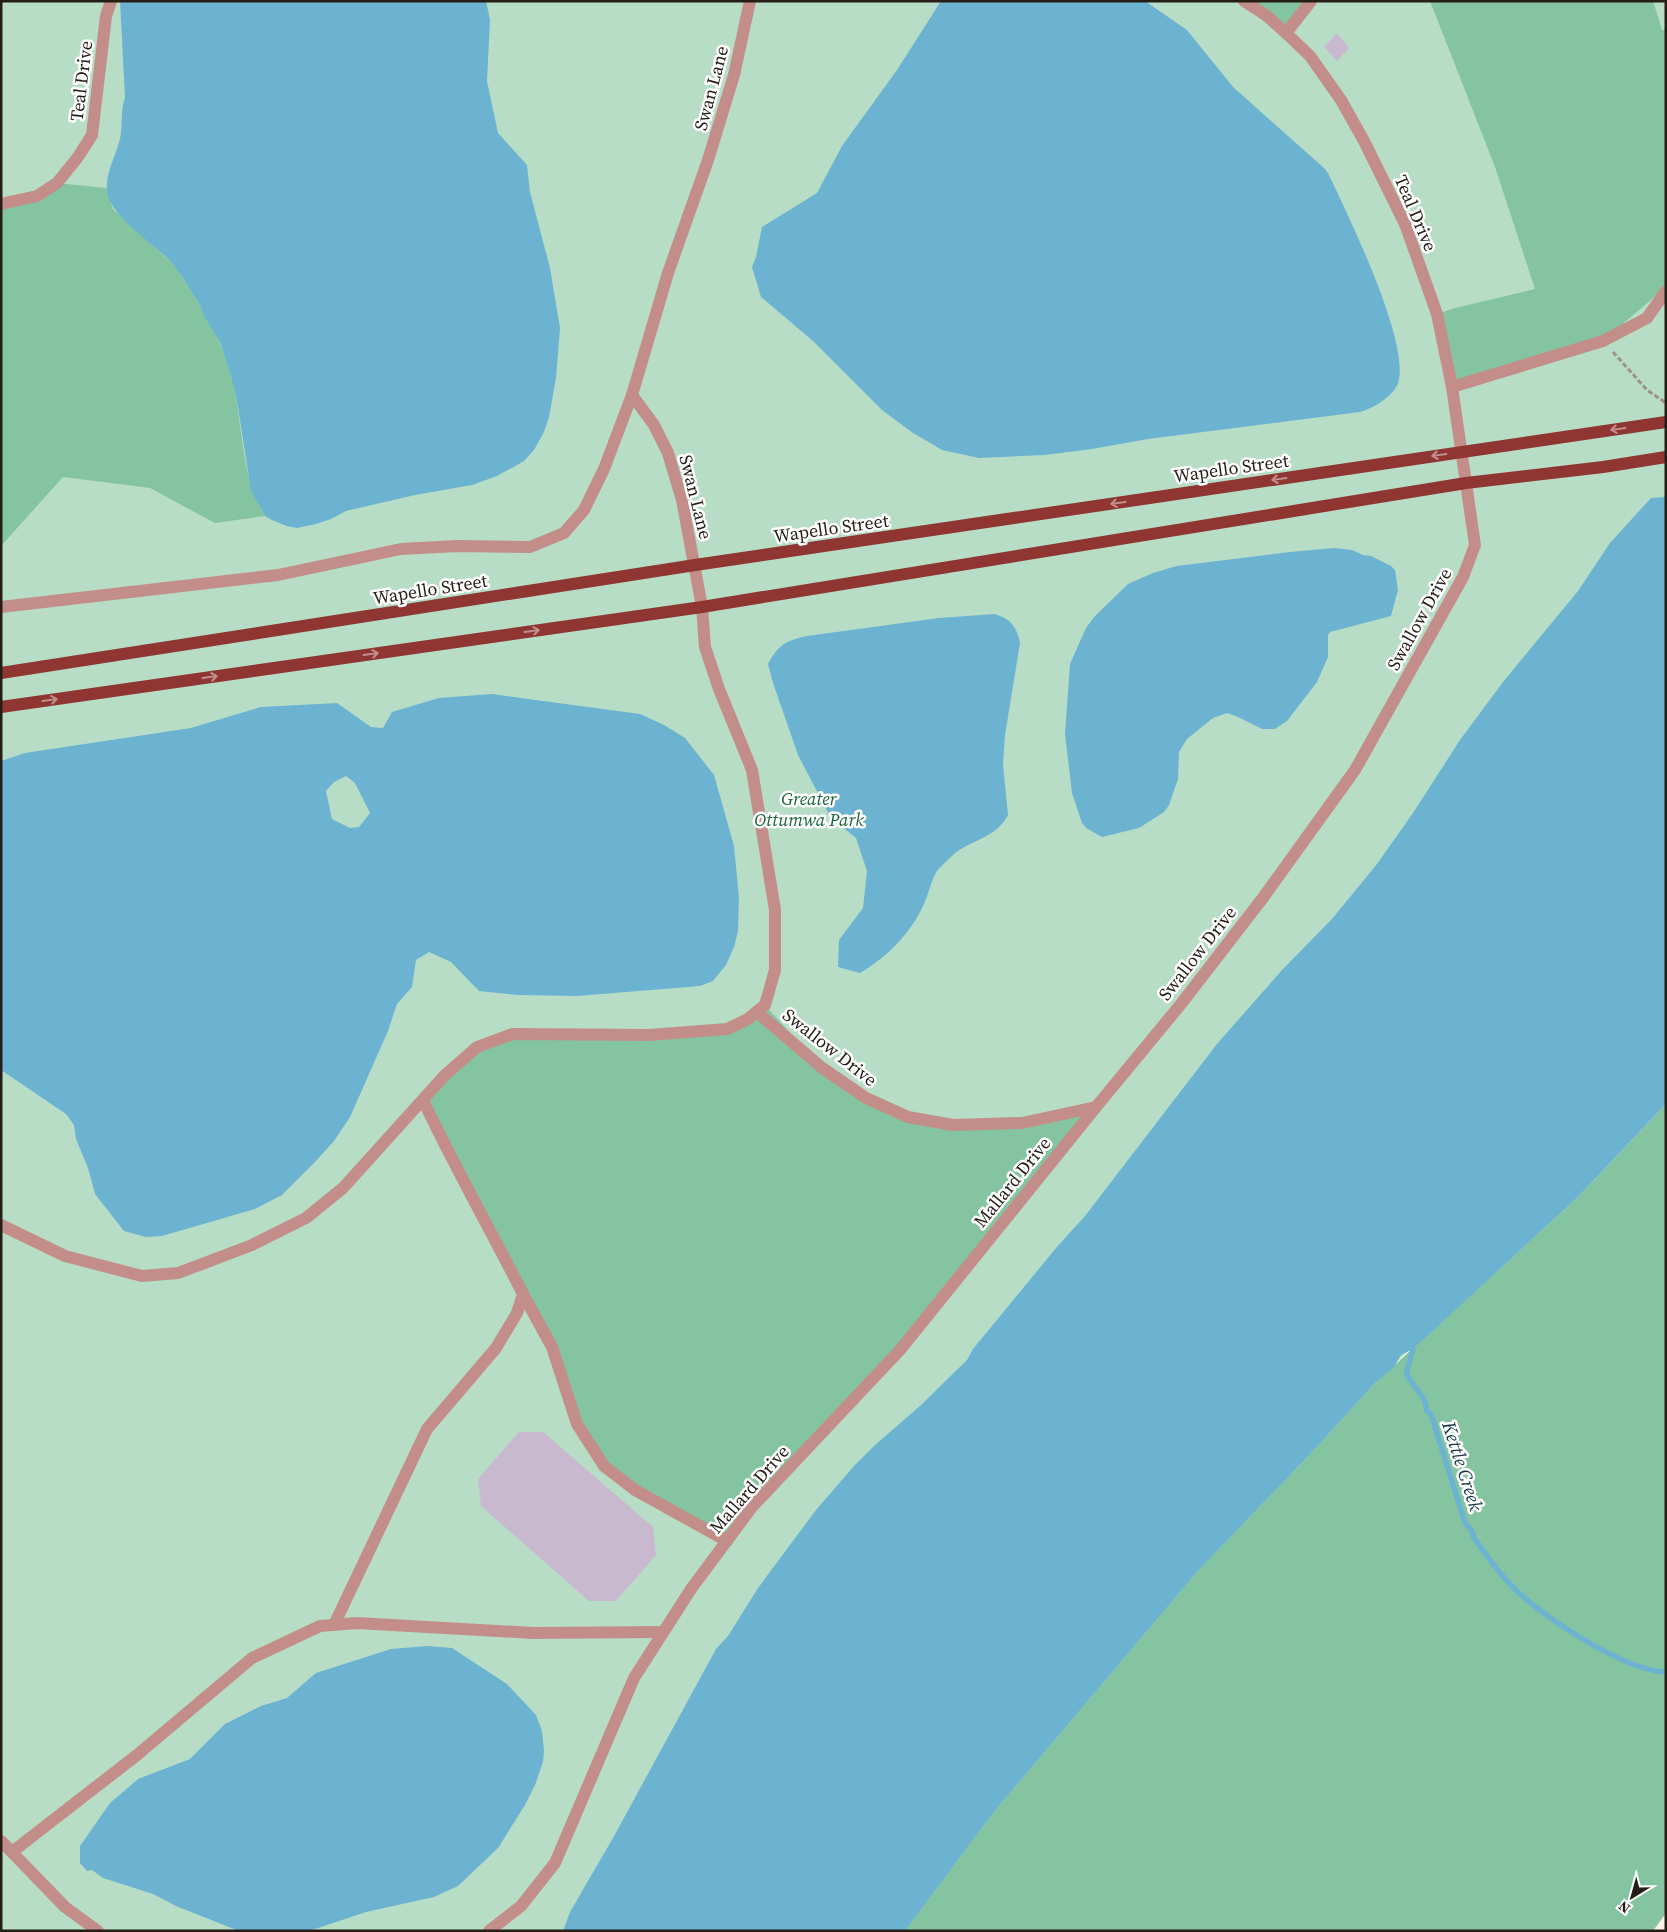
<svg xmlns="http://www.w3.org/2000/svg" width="1667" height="1932" font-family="'Source Serif 4',serif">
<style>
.green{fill:#b7ddc6}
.forest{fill:#85c4a0}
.water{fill:#6cb3d1;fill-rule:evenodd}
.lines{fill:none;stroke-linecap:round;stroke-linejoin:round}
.stream{stroke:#6cb3d1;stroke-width:5.5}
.building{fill:#c9b9ce}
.path{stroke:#9c9388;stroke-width:3;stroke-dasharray:5 2.5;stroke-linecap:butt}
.minor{stroke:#c38e89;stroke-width:12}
.major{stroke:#8f3633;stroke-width:12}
.oneway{stroke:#c1908f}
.labels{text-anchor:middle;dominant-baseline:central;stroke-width:5;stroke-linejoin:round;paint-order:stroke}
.street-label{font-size:18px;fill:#251e17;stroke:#fff}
.park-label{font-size:18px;font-style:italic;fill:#1b6341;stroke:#fff}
.water-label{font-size:19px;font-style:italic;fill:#163845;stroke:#fff}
</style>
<rect width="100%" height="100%" fill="#fdf2e5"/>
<polygon class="green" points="1,1 1666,1 1666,1101 1375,1383 905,1931 1,1931"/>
<g class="forest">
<polygon points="1244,1 1311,1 1286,33"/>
<polygon points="1430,1 1653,1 1662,30 1666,30 1666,287 1603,341 1452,387 1437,314 1455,308 1535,289 1495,167"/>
<path d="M57 183 106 188 113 209 175 266 202 309C206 321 214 331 220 343 225 352 228 365 231 375 244 421 239 474 265 516L215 523 150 488 63 477 1 546V204Z"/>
<polygon points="765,1005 821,1067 908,1117 1022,1123 1096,1107 900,1350 727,1541 604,1466 577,1424 552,1347 423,1100 477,1047 512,1034 726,1029"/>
<polygon points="1666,1104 1666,1913 1653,1931 905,1931 993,1813 1197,1572 1314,1450 1375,1383 1577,1198"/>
</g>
<g class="water">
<path d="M120 1H486L490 20 487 81 498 133 527 165 530 192 550 268 560 328 556 378 549 417 544 432 534 450 524 461 497 476 472 485 415 495 346 511 331 519 316 524 297 528 287 526 272 520 265 516 251 491 237 401 231 376 221 344 204 316 202 309C193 295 185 280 175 267 158 245 110 218 107 191 105 173 116 156 120 139 123 125 120 111 125 98Z"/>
<path d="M941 1H1145L1187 30 1233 87 1324 168 1328 173C1347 213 1411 343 1398 383 1394 396 1372 409 1360 412L1148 439 1092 449 1045 455 979 458 942 450 913 433 882 410 813 341 761 297 752 267 756 257 762 227 817 193 842 146 897 70Z"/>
<polygon points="1666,497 1666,1104 1577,1198 1413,1349 1401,1355 1394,1367 1375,1383 1314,1450 1197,1572 993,1813 905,1931 563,1931 570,1912 613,1838 716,1649 728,1636 758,1588 816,1510 854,1466 875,1445 920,1406 967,1360 973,1349 1056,1248 1085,1216 1217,1044 1282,970 1332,919 1377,864 1413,813 1460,740 1503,682 1578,591 1610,543 1651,498"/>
<polygon points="1334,548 1352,550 1363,555 1371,556 1391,566 1395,570 1398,590 1391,616 1330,632 1328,635 1328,657 1317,682 1287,721 1275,729 1262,729 1238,717 1227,713 1213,718 1187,739 1179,752 1178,779 1169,805 1164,812 1139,828 1102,837 1086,828 1082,823 1072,793 1065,734 1070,664 1086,628 1094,617 1128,584 1153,573 1177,566 1290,552"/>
<path d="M995 614C1011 619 1017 627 1020 643L1005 735 1003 765 1008 815C995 840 967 840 951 857 946 862 941 866 937 871 931 881 928 896 923 906 910 934 887 957 860 973L838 967 839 940 863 908 867 871 856 838 831 818 798 755 773 683 768 664C779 644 785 641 807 636L939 618Z"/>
<path d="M492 694 640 714 664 725 685 738 714 775 734 846 739 898 738 931 734 947 726 965 713 981 700 986 577 996 518 995 479 991 451 962 429 952 416 960 412 987 397 1004 388 1031 350 1117 334 1141 314 1163 282 1195 255 1209 162 1236 146 1237 124 1231 95 1194 88 1168 76 1139 74 1125 66 1114 1 1070V761L25 753 191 728 261 707 337 703 371 727 383 728 392 712 439 698ZM346 776 355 783 370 813 359 827 350 828 332 819 326 791 334 782Z"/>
<polygon points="427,1646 452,1648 507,1684 536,1715 542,1731 544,1751 543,1762 535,1785 525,1805 498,1848 458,1886 434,1897 366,1912 309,1931 239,1931 176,1906 153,1894 103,1878 92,1870 87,1871 80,1863 80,1846 110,1803 138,1779 190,1759 225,1724 261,1706 287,1698 316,1673 391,1649"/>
</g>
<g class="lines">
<path class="stream" d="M1407 1346 1413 1349 1406 1374 1425 1401 1427 1411 1431 1414 1465 1523 1472 1531 1474 1538C1485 1553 1496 1570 1509 1583 1537 1614 1624 1671 1666 1672"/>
</g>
<g class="building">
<polygon points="1337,33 1349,48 1337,61 1324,47"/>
<polygon points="519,1432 543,1432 653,1527 656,1555 616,1601 589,1601 481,1506 478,1479"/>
</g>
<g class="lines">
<polyline class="path" points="1613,352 1647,390 1666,403"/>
<g class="minor">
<polyline points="1286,33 1311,1"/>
<polyline points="1,204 37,196 57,183 78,157 92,135 106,16 111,1"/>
<polyline points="1452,387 1603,341 1647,318 1666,291"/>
<polyline points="1,607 278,575 401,549 457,546 530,547 564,533 584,510 604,469 632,395"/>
<polyline points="757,1012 821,1067 866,1098 908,1117 953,1125 1022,1123 1096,1107 1181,1004 1262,899 1355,770 1463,577 1475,545 1452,387 1437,314 1405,224 1364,141 1341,100 1310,56 1286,33 1267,16 1244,1"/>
<polyline points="1,1225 65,1256 142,1276 178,1273 252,1245 306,1218 343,1188 445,1075 477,1047 512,1034 649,1035 727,1029 748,1019 765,1005 775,970 775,910 752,770 719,689 705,647 702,607 682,500 668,453 654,425 632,395 668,273 708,160 734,75 750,1"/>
<polyline points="523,1294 552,1347 577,1424 604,1466 635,1490 727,1541"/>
<path d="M334 1625 427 1429 496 1348 517 1313 523 1294C490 1229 454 1166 423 1100"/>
<polyline points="1,1841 65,1907 98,1931"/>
<polyline points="12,1852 137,1755 252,1658 320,1626 357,1623 533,1633 662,1632"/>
<polyline points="489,1931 521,1906 555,1863 634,1678 691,1589 752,1507 900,1350 1096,1107"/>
</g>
<g class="major">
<polyline points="1,673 695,565 1666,422"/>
<polyline points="1,707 702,607 1466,483 1603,467 1666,457"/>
</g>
</g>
<defs><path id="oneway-shaft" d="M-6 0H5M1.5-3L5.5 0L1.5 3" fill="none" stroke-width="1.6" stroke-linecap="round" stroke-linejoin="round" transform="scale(1.25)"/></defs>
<g class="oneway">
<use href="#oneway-shaft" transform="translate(1618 429) rotate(172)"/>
<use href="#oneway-shaft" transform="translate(1439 455) rotate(172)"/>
<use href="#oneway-shaft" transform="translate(1279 479) rotate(172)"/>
<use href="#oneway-shaft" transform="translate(1118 503) rotate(172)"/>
<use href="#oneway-shaft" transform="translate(532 631) rotate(-8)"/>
<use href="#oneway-shaft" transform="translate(371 654) rotate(-8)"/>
<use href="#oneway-shaft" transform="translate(210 677) rotate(-8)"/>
<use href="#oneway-shaft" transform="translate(50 700) rotate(-8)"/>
</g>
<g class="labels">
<g class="street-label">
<text transform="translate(81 81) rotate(-83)">Teal Drive</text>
<text transform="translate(711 88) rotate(-75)">Swan Lane</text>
<text transform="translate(1416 213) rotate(67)">Teal Drive</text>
<text transform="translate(1231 468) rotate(-8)">Wapello Street</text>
<text transform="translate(696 497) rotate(76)">Swan Lane</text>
<text transform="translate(831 528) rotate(-8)">Wapello Street</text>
<text transform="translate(430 589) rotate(-9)">Wapello Street</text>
<text transform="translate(1419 619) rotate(-61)">Swallow Drive</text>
<text transform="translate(1197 953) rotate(-52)">Swallow Drive</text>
<text transform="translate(830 1047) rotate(38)">Swallow Drive</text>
<text transform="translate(1012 1182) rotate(-51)">Mallard Drive</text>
<text transform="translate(749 1489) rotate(-49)">Mallard Drive</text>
</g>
<g class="park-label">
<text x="809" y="798">Greater<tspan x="809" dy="21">Ottumwa Park</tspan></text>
</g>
<g class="water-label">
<text transform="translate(1463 1466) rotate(72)">Kettle Creek</text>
</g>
</g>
<rect width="1667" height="1932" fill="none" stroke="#251e17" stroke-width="5"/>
<g transform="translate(1632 1897) rotate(217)" stroke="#ffffff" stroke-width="4" paint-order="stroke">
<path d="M0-4L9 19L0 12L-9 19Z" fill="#251e17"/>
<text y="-8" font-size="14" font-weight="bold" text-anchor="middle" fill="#251e17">N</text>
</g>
</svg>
